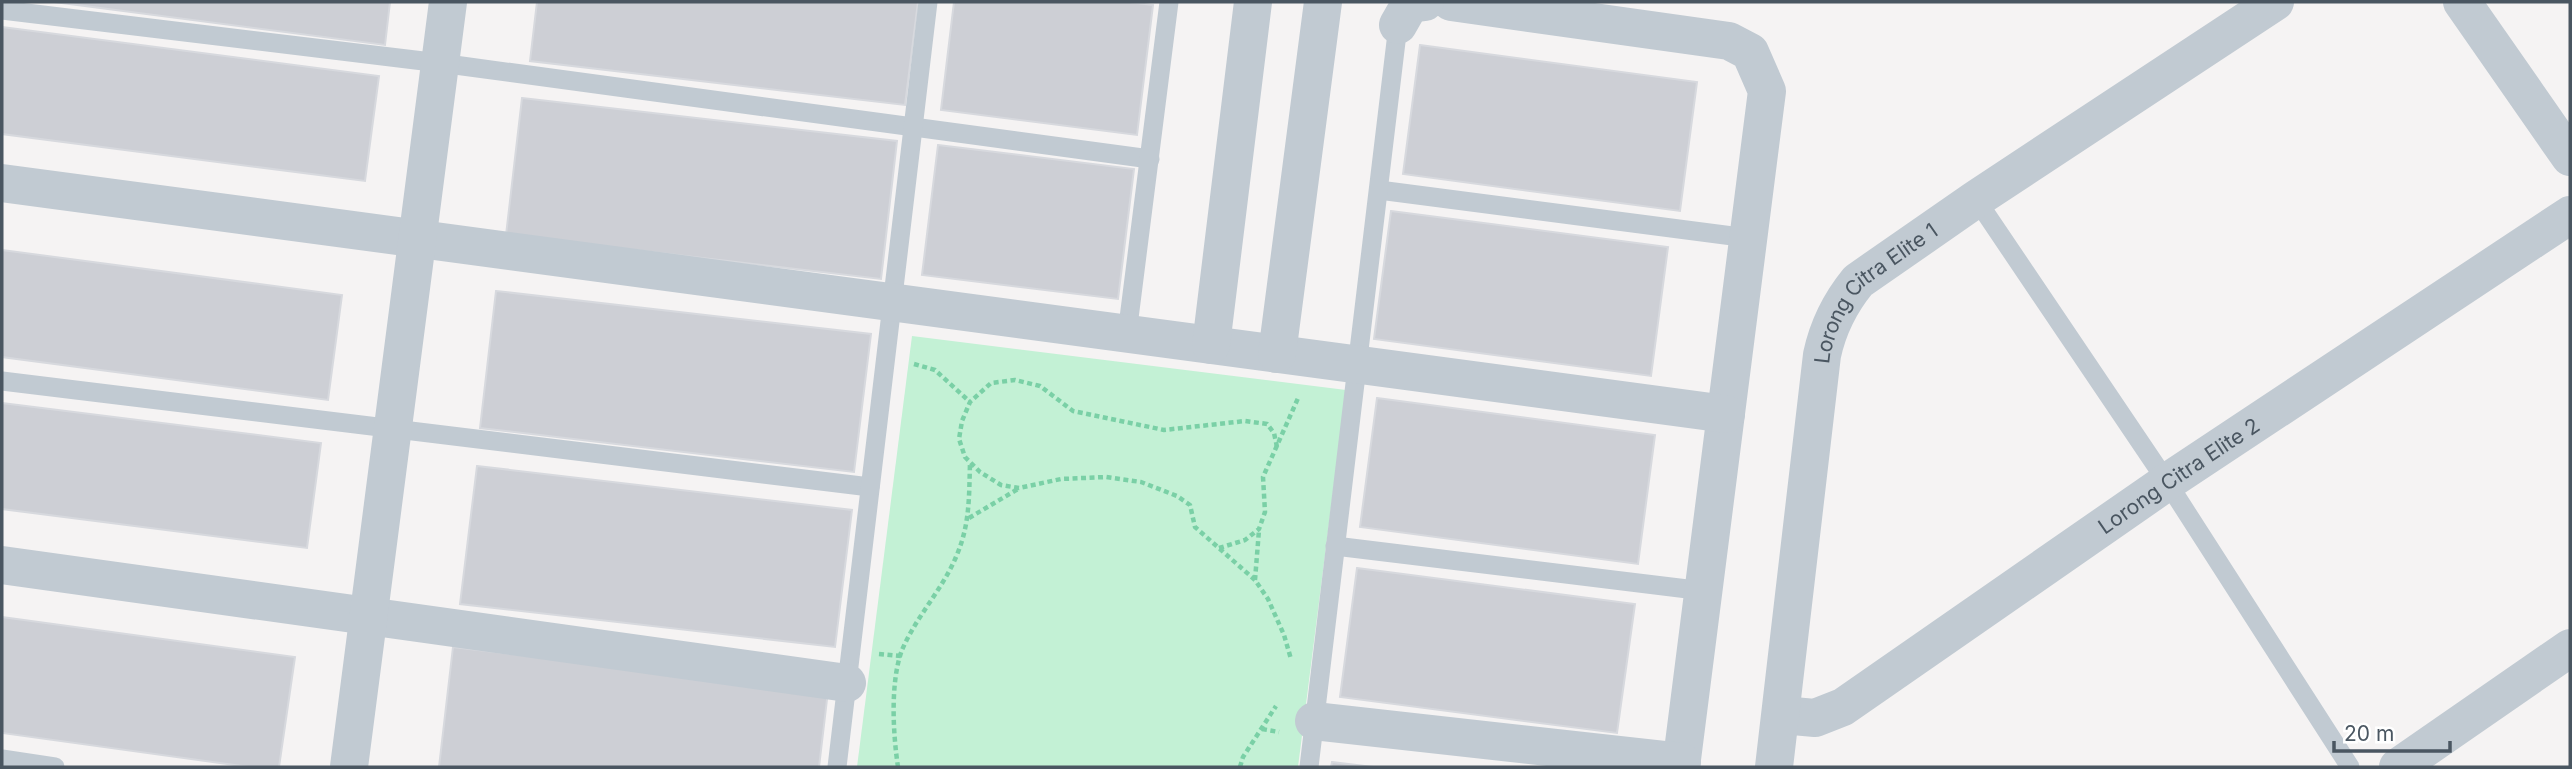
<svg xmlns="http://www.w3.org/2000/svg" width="2572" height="769" font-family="Inter,sans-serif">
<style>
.green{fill:#c3f1d5}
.building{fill:#cdcfd5;stroke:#d7d9de;stroke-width:2}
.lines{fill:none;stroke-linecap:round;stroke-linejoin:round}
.path{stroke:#7ad0a6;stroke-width:4.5;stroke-dasharray:5 3.5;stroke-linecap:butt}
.service{stroke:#c1cad2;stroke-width:19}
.minor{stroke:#c1cad2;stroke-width:38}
.labels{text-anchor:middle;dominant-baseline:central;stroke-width:5;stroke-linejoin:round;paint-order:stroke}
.street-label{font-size:21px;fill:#4a5661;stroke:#fff}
</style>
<rect width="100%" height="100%" fill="#f5f3f3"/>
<polygon class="green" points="912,336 1346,390 1298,767 857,767"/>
<g class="building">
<polygon points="54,2 390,2 385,45"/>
<polygon points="537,2 918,2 905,105 530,61"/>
<polygon points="954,2 1129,2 1153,5 1137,135 941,110"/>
<polygon points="2,27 379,76 365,181 2,134"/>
<polygon points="1420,45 1697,82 1680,211 1403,174"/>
<polygon points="522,98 897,141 881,279 506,235"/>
<polygon points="938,145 1134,169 1118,299 922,275"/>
<polygon points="1391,211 1668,247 1651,376 1374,339"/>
<polygon points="2,250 342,295 328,400 2,357"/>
<polygon points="496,291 871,334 854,472 480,428"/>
<polygon points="1377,398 1655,435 1638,564 1360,527"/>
<polygon points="2,403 321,443 307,548 2,509"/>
<polygon points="477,466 852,510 835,647 460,604"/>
<polygon points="1357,568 1635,604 1617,733 1340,697"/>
<polygon points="2,617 295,657 279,767 249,767 2,733"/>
<polygon points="453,647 828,691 819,767 439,767"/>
<polygon points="1332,762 1373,767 1331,767"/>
</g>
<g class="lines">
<g class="path">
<polyline points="914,364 935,370 970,402"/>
<polyline points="1277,447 1274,433 1267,424 1245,421 1164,430 1073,411 1040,386 1015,380 991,383 970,402 962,421 959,439 965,457 980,472 1001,485 1019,488 1061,479 1106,477 1141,482 1177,496 1190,505 1195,527 1255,580 1268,599 1284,635 1291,659"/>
<polyline points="969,518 1018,489"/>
<polyline points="1219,548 1245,540 1259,529 1265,512 1263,477 1299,396"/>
<polyline points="1255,580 1259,530"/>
<polyline points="879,654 901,656"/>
<polyline points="1262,729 1279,732"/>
<path d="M898 767C893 734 890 682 902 650 916 617 942 590 956 557 970 525 969 497 970 463"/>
<polyline points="1240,767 1243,757 1276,706"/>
</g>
<g class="service">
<polyline points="2,10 440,63 1150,159"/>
<polyline points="1379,190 1748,238"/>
<polyline points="1976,199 2167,482 2350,767"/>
<polyline points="1127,334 1169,2"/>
<polyline points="2,381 870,487"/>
<polyline points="1335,546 1704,591"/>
<polyline points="2,759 55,767"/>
<polyline points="837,767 928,2"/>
<polyline points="1309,767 1398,25"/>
</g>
<g class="minor">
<polyline points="1451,2 1729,41 1750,52 1767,91 1681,767"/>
<polyline points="2462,2 2570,157"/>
<polyline points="1398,25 1410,4 1425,2"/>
<polyline points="2,183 1726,414"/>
<polyline points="1211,345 1253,2"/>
<polyline points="1277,354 1323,2"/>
<polyline points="2,565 847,683"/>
<path id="s1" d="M1782 715 1815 718 1843 707 2167 482 2570 215"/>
<polyline points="1314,721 1682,762"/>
<polyline points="349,767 448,2"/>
<path id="s2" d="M1774 767 1822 355C1828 327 1840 303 1858 281L1976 199 2275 2"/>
<polyline points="2398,767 2570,648"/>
</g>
</g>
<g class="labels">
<g class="street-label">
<text stroke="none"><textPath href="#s2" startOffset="499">Lorong Citra Elite 1</textPath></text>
<text stroke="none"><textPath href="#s1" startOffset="471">Lorong Citra Elite 2</textPath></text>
</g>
</g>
<rect width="2572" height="769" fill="none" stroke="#4a5661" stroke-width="7"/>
<path d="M2334 741v10h116v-10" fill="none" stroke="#4a5661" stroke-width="3.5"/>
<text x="2344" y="741" font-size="21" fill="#4a5661" stroke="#ffffff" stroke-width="5" paint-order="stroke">20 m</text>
</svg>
